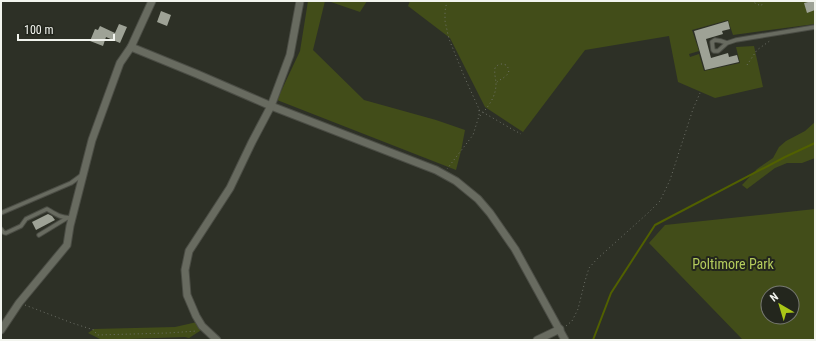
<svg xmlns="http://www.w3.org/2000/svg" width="816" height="341" font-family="'Roboto Condensed',sans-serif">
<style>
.green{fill:#424d19;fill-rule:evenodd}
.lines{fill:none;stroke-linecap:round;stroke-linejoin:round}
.stream{stroke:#516000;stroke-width:2}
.building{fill:#9ea296}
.lane-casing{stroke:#4b4d45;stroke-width:5.5}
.street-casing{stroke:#4b4d45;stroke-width:9}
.path{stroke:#6e7168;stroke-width:1;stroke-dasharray:1 3;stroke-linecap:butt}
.lane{stroke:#686b60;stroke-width:3.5}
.street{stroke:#686b60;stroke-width:7}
.labels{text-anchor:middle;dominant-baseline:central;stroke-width:4;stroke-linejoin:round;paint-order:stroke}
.park-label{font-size:14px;fill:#b4cc5c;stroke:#23261d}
</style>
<rect width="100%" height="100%" fill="#2d3026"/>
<g class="green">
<polygon points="308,1 325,1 313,50 364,100 436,120 465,130 461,151 456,170 277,100 300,51"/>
<polygon points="328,1 367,1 360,12"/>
<polygon points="410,1 815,1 815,24 733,35 728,20 692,30 699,51 689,54 690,57 699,54 704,71 740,63 736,47 754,46 763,87 715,98 678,82 669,36 585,50 523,132 485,107 450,38 408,6"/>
<polygon points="815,122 815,158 802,163 787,163 775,168 747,189 742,185 757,169 773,158 779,147 786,141 805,131"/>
<path d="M815 209V340H743L649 243 665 225ZM768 293H792V317H768Z"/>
<polygon points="197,322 203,329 189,338 185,337 102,340 88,333 94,329 175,327"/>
</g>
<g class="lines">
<polyline class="stream" points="593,340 611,293 655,225 785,157 815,143"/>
</g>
<g class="building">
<polygon points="812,1 815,1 815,10 807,13 804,3"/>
<polygon points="161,11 171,15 167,26 157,22"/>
<polygon points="728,21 730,29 722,31 723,34 706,39 711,58 728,53 729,57 737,55 739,62 705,70 694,31"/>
<polygon points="119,24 127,27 120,43 106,37 103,46 90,41 95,29 98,30 100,26 115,33"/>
<polygon points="48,214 52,216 55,220 36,230 32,222"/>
</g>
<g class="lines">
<defs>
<g id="lane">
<polyline points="727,43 721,41 715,40 712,42 713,50 714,51 718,51 727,43 736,40 815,27"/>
<polyline points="1,213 71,183 82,175"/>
<path d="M1 229C2 231 3 233 6 233L21 226 26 219 47 209C57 215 59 217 71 218"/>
<polyline points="39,235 67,218"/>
</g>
<g id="street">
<polyline points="131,47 197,74 271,106 436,170 456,181 478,199 490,213 515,249 565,340"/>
<polyline points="1,330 19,303 67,245 70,226 92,140 120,63 131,47 152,1"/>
<polyline points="217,340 202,326 196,316 187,295 185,270 189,251 230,188 252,142 271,106 290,55 300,1"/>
<polyline points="537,340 560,329"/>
</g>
</defs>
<use href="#lane" class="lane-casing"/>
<use href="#street" class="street-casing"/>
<g class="path">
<polyline points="447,1 445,11 445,21 449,39 464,76 479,109 479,116 473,135 447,169"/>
<polyline points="751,1 761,6 764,1"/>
<polyline points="747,65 757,50 771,40"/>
<polyline points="479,110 510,128 521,134"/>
<path d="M480 116C488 107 496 97 496 84 496 79 494 74 495 68 498 64 501 63 506 65L509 69C509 77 501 78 496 83"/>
<polyline points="25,305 72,323 94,330 97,335 168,333 197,331"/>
<polyline points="566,326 572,321 578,309 585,281 589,268 597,259 648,213 660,201 670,180 693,109 700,93"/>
</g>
<use href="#lane" class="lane"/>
<use href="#street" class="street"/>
</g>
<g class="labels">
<g class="park-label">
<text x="733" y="264">Poltimore Park</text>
</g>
</g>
<rect width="816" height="341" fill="none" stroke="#f2f4ee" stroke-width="4"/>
<g transform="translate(780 305) rotate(322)"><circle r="19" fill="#23261d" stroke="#767871"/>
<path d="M0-3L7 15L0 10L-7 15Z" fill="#aac717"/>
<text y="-6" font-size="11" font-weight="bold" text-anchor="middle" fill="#f2f4ee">N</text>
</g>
<path d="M18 34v6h96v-6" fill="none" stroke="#f2f4ee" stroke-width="2"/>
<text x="24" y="34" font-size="12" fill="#f2f4ee" stroke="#23261d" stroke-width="3" paint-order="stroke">100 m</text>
</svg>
